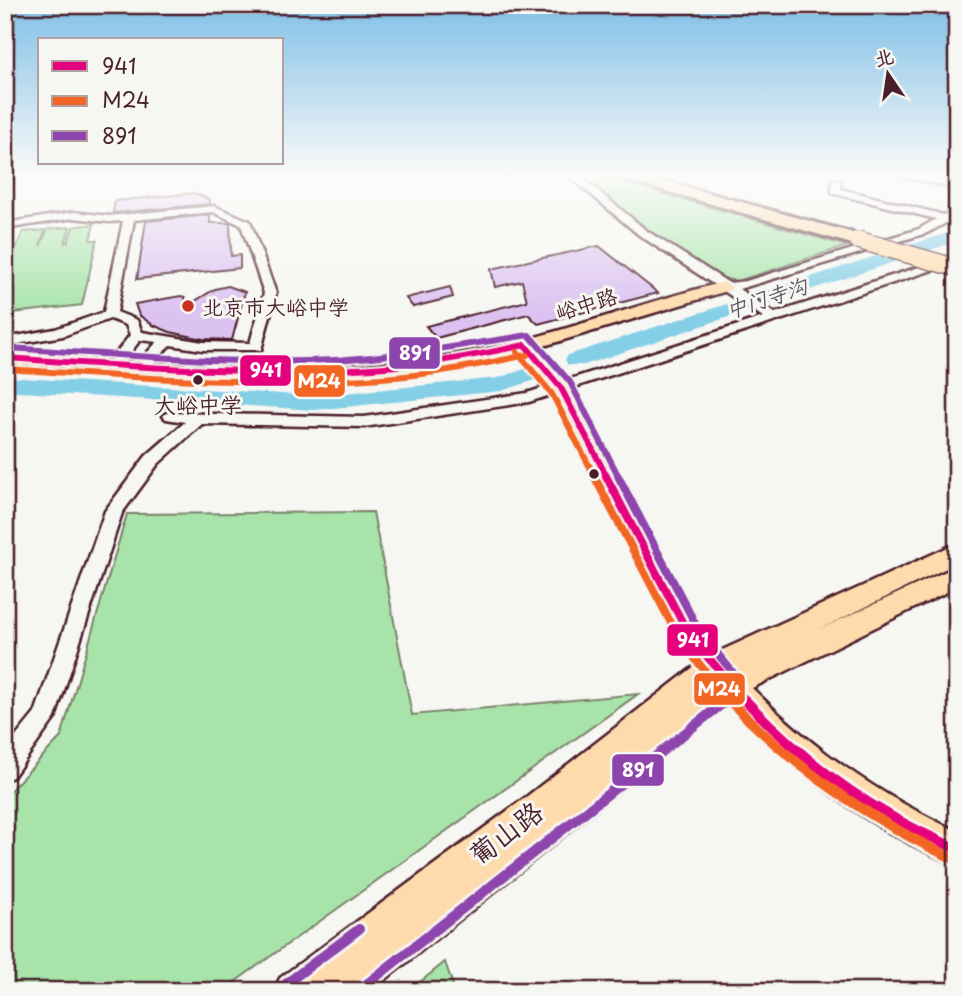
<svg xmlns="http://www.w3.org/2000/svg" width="962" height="996" font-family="'Playpen Sans','LXGW WenKai TC',sans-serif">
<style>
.green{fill:#a8e4aa;stroke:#79826a;stroke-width:2}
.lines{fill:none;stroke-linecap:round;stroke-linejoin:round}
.river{fill:#85cfe6;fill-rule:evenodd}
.building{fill:#dcc2f1;stroke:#4a1f2b;stroke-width:2}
.minor-casing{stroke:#4a1f2b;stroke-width:5}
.major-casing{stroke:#4a1f2b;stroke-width:5}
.highway-casing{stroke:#4a1f2b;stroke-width:6}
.minor{fill:#f6f6f2;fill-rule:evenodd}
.major{fill:#fedbac;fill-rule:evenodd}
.highway{fill:#fedbac;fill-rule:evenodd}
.highway-bridge-casing{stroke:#4a1f2b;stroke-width:20;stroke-linecap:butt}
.highway-bridge{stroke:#fedbac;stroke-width:17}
.bus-1-far2-casing{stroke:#f6f6f2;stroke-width:10}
.bus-1-far1-casing{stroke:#f6f6f2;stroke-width:13}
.bus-1-casing{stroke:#f6f6f2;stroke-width:16}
.bus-2-far2-casing{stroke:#f6f6f2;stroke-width:10}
.bus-2-far1-casing{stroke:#f6f6f2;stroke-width:13}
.bus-2-casing{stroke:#f6f6f2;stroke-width:16}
.bus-3-far2-casing{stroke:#f6f6f2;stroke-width:10}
.bus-3-far1-casing{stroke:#f6f6f2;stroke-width:13}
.bus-3-casing{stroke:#f6f6f2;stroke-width:16}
.bus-1-far2{stroke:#e5007d;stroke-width:6}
.bus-1-far1{stroke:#e5007d;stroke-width:8}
.bus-1{stroke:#e5007d;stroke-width:10}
.bus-2-far2{stroke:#f26522;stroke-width:6}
.bus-2-far1{stroke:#f26522;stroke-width:8}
.bus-2{stroke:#f26522;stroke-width:10}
.bus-3-far2{stroke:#8e44ad;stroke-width:6}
.bus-3-far1{stroke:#8e44ad;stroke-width:8}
.bus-3{stroke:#8e44ad;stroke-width:10}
.poi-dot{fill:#c8321e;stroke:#f6f6f2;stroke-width:2.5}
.bus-dot{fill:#4a1f2b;stroke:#f6f6f2;stroke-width:2.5}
.labels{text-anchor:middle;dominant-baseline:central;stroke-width:6;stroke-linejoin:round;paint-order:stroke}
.far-water-label{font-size:21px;font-style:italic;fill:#5c5463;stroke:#f6f6f2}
.far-street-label{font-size:21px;fill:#4a1f2b;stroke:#f6f6f2}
.far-poi-label{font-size:21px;fill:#4a1f2b;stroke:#f6f6f2;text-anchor:start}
.bus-label{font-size:22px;fill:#4a1f2b;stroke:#f6f6f2}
.near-street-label{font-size:28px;fill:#4a1f2b;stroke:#f6f6f2}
.line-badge{stroke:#f6f6f2;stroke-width:2.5}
.badge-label{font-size:19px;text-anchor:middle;font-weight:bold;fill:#fff}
</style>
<rect width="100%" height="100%" fill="#f6f6f2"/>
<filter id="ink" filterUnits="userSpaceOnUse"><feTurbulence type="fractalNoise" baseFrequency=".0143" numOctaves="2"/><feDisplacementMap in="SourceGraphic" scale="14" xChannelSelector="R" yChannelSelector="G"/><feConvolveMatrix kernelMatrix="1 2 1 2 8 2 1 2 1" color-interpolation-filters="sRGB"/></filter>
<g filter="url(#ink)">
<g class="green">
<polygon points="581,175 597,175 847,246 737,281 718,277 652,235"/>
<polygon points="94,224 90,240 97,240 82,305 5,314 5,263 11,249 16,248 23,232 45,230 40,246 48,229 70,227 65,243 68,242 73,227"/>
<polygon points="373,512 412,715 638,694 222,991 5,991 5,796 61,737 127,514"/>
<polygon points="445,962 455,991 409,991"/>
</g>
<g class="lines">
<g class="river">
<polygon points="957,230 957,241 584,365 568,365 565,360 568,355"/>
<polygon points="531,367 539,369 542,374 539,379 501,391 315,410 5,391 5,377 315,396 498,378"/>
</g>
</g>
<g class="building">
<polygon points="195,193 210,200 210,204 113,213 115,201"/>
<polygon points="210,215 210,223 230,223 231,256 240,255 240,268 137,279 146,221"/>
<polygon points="599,246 658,293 538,324 528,314 436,338 426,326 527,301 522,281 495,287 491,269"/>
<polygon points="228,286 245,292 232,340 203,339 170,332 153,325 139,315 135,304 181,296 185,297 187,306 215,289"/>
<polygon points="450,287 453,297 413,307 406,298"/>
</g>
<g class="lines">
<defs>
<g id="minor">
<polygon points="568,175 579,175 647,231 729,283 746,281 919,229 936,219 832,193 832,180 840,180 841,189 944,215 957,209 957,217 927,233 739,289 775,313 957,255 957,262 529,402 364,427 202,424 158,464 122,513 55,718 13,777 5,780 5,750 35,713 105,511 146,456 185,422 166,419 163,416 166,413 364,417 527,393 763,317 639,235"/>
<polygon points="894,175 918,175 957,182 957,188"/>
<path d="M214 206 250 221 276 293 261 350H203L170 345 147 369 142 370 135 366 157 342 140 340 119 368 114 369 107 365 130 335 126 325 110 319 63 336 5 346V338L55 329 104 312 123 221 109 222 74 218 5 229V223L74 212 109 216ZM213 212 241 225 264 293 250 343 203 342 142 332 137 320 117 312 134 220Z"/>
</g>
<path id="major" d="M724 282 732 287 730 290 537 348 571 388 700 629 718 652 957 543V563L818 630 957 566V587L752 688C811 748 880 796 957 831V866C869 829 793 772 729 703L371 991H274L280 978 526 797 696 665 680 645 552 390 521 352C351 393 178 375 5 364V352C156 362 309 380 459 354 549 339 635 304 724 282Z"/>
<polygon id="highway" points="618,175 643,175 864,236 867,240 864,244 852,244 620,178"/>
</defs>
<use href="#minor" class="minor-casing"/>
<use href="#major" class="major-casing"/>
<use href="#highway" class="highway-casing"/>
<use href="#minor" class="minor"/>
<use href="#major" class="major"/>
<use href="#highway" class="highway"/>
<defs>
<polyline id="highway-bridge" points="858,240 957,268"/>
</defs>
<use href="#highway-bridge" class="highway-bridge-casing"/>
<use href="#highway-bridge" class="highway-bridge"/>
<defs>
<g id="bus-1-far2">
<polyline points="525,345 561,388 607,477"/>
<path d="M5 358C139 367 275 378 409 365 448 361 487 353 525 345"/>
</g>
<polyline id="bus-1-far1" points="606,476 690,637 747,702"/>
<path id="bus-1" d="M745 700C787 744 836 785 889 815 911 828 934 838 957 849"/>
<g id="bus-2-far2">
<polyline points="517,352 552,394 595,477"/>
<path d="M5 369C135 377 265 388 395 377 440 373 483 364 527 355"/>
</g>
<polyline id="bus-2-far1" points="594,476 681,642 731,702"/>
<path id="bus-2" d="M729 700C794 768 867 818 952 858"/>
<path id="bus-3-far2" d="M6 348C115 354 225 365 335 360 400 356 464 345 529 335L570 382 619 477"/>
<polyline id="bus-3-far1" points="618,476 699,631 739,680 740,687 725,702"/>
<g id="bus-3">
<polyline points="287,983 359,929"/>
<polyline points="358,991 727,700"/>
</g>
</defs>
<use href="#bus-1-far2" class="bus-1-far2-casing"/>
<use href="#bus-1-far1" class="bus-1-far1-casing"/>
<use href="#bus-1" class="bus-1-casing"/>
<use href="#bus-2-far2" class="bus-2-far2-casing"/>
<use href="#bus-2-far1" class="bus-2-far1-casing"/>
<use href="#bus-2" class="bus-2-casing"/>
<use href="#bus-3-far2" class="bus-3-far2-casing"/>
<use href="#bus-3-far1" class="bus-3-far1-casing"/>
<use href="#bus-3" class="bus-3-casing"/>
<use href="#bus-1-far2" class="bus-1-far2"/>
<use href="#bus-1-far1" class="bus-1-far1"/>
<use href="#bus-1" class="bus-1"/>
<use href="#bus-2-far2" class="bus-2-far2"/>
<use href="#bus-2-far1" class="bus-2-far1"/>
<use href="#bus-2" class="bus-2"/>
<use href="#bus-3-far2" class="bus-3-far2"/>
<use href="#bus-3-far1" class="bus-3-far1"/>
<use href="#bus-3" class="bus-3"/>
</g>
</g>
<linearGradient id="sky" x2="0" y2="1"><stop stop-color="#80bfe7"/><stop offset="0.56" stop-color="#fbfbf9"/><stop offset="1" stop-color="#fbfbf9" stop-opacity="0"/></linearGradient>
<rect width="962" height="315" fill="url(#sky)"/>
<circle class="poi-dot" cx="188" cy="306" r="7"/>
<g class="bus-dot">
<circle cx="198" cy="380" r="6"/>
<circle cx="594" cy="474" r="6"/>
</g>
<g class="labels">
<g class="far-water-label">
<text transform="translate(766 297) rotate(-18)">中门寺沟</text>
</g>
<g class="far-street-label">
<text transform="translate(586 303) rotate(-17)">峪中路</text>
</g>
<g class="far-poi-label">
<text x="202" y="306">北京市大峪中学</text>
</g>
<g class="bus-label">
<text x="198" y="403">大峪中学</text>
</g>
<g class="near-street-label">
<text transform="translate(505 832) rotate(-37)">葡山路</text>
</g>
</g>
<g class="line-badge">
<rect x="388" y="336" width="53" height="34" rx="7" fill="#8e44ad"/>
<rect x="239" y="354" width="53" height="33" rx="7" fill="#e5007d"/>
<rect x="293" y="364" width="53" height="34" rx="7" fill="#f26522"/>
<rect x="666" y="623" width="53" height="34" rx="7" fill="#e5007d"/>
<rect x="693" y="672" width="53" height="34" rx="7" fill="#f26522"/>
<rect x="611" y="753" width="54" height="34" rx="7" fill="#8e44ad"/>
</g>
<g class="badge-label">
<text x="415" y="360">891</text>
<text x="266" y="377">941</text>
<text x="319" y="388">M24</text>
<text x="693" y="647">941</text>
<text x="719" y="696">M24</text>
<text x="638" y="777">891</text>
</g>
<rect width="962" height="996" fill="none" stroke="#f6f6f2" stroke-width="28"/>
<rect x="14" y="14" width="934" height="968" fill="none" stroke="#4a1f2b" stroke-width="2.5" filter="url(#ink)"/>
<rect x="38" y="38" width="245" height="126" fill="#f6f6f2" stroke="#b1a0a2" stroke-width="2"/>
<rect x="52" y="61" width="35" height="10" fill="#e5007d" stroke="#b1a0a2" stroke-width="2"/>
<text x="102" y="74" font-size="21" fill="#4a1f2b">941</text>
<rect x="52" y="96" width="35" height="10" fill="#f26522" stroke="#b1a0a2" stroke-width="2"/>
<text x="102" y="108" font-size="21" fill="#4a1f2b">M24</text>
<rect x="52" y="131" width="35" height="10" fill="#8e44ad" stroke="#b1a0a2" stroke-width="2"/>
<text x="102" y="144" font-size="21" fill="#4a1f2b">891</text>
<g transform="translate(888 74) rotate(347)" stroke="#f6f6f2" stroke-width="5" paint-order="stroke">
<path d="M0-5L12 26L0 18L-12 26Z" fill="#4a1f2b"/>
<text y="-10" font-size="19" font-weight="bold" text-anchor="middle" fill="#4a1f2b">北</text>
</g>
</svg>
